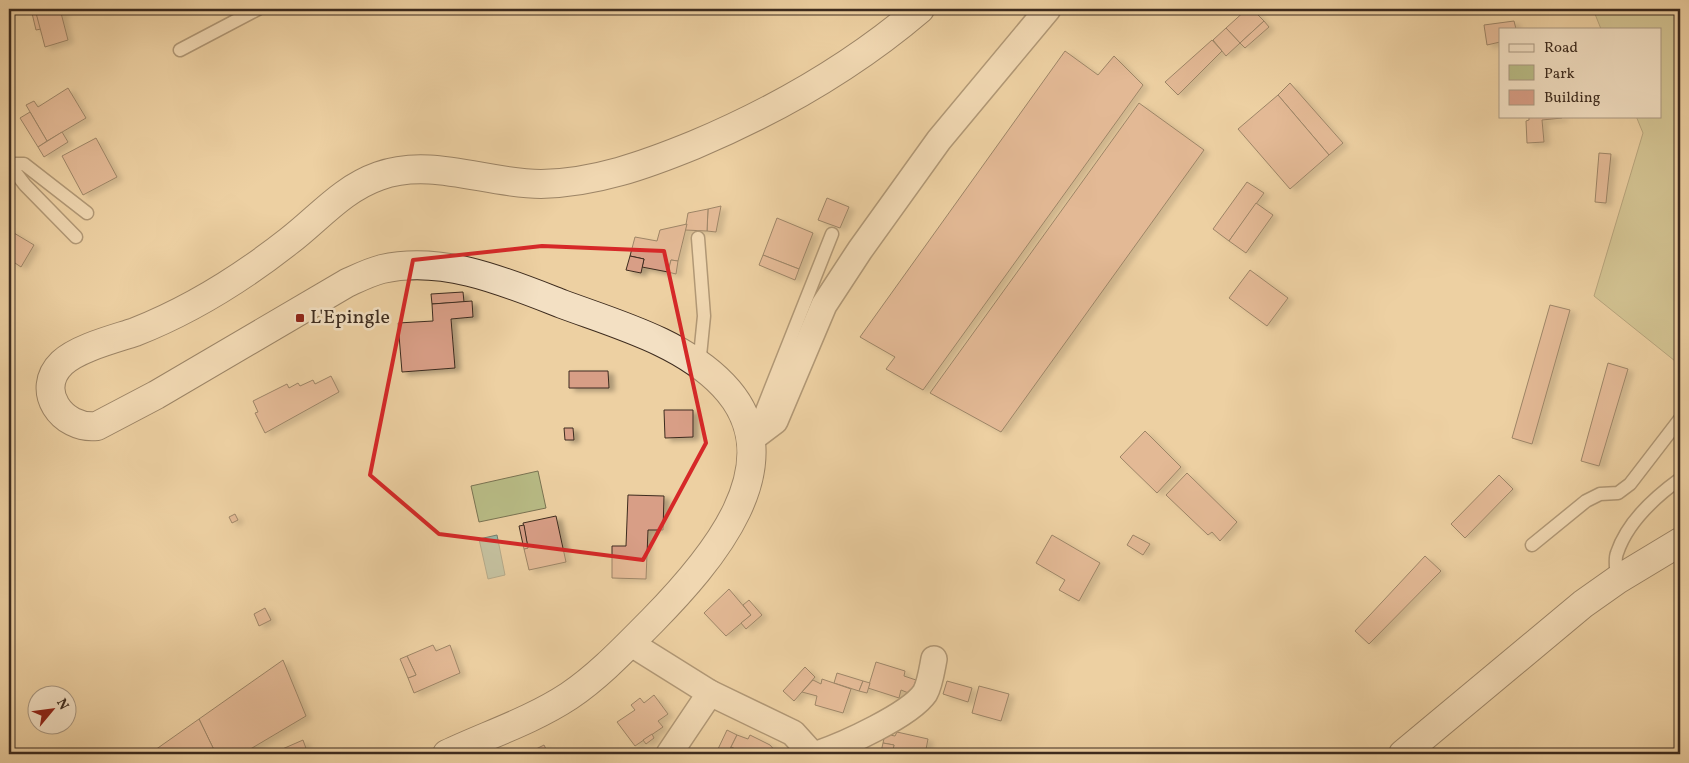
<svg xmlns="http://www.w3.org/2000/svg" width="1689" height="763" font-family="Vollkorn,serif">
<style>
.green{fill:#b8bb85;stroke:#7a7352}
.water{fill:#99b7a5;stroke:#747f6f}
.building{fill:#d89e86;stroke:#3d2b1e;filter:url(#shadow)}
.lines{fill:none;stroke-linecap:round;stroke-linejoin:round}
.lane-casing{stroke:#69543f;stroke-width:15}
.street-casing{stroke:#69543f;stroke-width:28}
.secondary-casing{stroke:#3d2b1e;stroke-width:30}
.lane{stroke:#f3e0c3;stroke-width:12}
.street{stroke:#f3e0c3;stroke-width:25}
.secondary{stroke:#f3e0c3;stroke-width:28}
.marked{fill:none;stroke:#d62828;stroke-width:4;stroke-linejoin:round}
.poi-dot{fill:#8f2418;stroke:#f3e0c3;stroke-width:2}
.labels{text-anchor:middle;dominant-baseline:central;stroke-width:5;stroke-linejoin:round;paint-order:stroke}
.poi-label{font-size:20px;fill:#3d2b1e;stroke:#f3e0c3;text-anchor:start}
</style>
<defs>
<filter id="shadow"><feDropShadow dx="5.5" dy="3" stdDeviation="2.5" flood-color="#0004"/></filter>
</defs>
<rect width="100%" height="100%" fill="#edd0a2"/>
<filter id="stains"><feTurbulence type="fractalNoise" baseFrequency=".004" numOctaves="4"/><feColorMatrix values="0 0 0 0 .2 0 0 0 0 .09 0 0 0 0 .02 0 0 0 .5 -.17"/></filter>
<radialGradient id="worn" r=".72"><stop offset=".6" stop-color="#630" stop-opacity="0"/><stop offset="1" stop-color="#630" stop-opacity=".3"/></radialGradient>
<g class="green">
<polygon points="1593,9 1680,9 1680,365 1594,296 1643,133 1636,116 1660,116 1660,29 1601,29"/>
<polygon points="538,471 546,508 479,522 471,486"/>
</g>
<polygon class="water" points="497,535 505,575 488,579 479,539"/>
<g class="building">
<polygon points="31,9 35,9 41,29 36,30"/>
<polygon points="35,9 66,9 67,11 61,13 68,40 45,47"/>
<polygon points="1247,9 1252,9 1264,21 1240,43 1226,28"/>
<polygon points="1264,21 1269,27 1245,48 1240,43"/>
<polygon points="1514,21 1516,29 1500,29 1500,42 1487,45 1484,25"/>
<polygon points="1226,28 1240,43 1226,56 1213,40"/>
<polygon points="1212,40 1222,51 1178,95 1165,82"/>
<polygon points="1065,51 1098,75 1114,56 1143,85 923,390 886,369 895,357 860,337"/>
<polygon points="1290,83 1343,143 1329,155 1278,95"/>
<polygon points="68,88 86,118 47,141 26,105 34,101 38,107"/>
<polygon points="1278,95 1329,155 1290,189 1238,129"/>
<polygon points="1139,103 1204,150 1001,432 930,393"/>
<polygon points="30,112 47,141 38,147 20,118"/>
<polygon points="1529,116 1562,116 1562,118 1542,120 1544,142 1527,143 1526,121 1529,120"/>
<polygon points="62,132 68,142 44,157 38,147"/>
<polygon points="96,138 117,177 83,195 62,156"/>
<polygon points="1599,153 1611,154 1606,203 1595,202"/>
<polygon points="1247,182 1264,193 1229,241 1213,229"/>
<polygon points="827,198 849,207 840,228 818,220"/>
<polygon points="1256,203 1273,215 1246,253 1229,241"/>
<polygon points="721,206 716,232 707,231 708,209"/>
<polygon points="708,209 707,231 685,230 688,213"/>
<polygon points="777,218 813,233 799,269 763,255"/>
<polygon points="687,224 678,261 671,260 668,272 642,267 644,259 630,256 635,237 657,241 660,230"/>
<polygon points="9,230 34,245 21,267 9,259"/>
<polygon points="763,255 799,269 795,280 759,265"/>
<polygon points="630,256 644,259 641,273 626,270"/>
<polygon points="671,260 678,261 676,274 668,272"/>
<polygon points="1250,270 1288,298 1267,326 1229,298"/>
<polygon points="463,292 464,302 432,304 431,294"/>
<polygon points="472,301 473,317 451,319 455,368 402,372 398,323 433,321 432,304"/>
<polygon points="1550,305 1570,310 1532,444 1512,438"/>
<polygon points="1608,363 1628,369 1599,466 1581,461"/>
<polygon points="569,371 608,371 609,388 569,388"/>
<polygon points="331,376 339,392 265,433 255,413 258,412 253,401 287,384 289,388 298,383 300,386 313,380 315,384"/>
<polygon points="664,410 693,410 693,437 665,438"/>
<polygon points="564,428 573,428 574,440 565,440"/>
<polygon points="1145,431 1181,467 1157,493 1120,457"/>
<polygon points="1187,473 1237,522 1220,541 1212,532 1208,535 1166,495"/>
<polygon points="1499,475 1513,489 1465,538 1451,524"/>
<polygon points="628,495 664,496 663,530 648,530 646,579 612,578 612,546 626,546"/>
<polygon points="235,514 238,520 232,523 229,517"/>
<polygon points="556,516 566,562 529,570 524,549 528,548 523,523"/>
<polygon points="524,525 528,548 524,549 519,526"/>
<polygon points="1052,535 1100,563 1079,601 1059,590 1065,580 1036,563"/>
<polygon points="1133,535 1150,544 1143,555 1127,545"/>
<polygon points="1425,556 1441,571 1369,644 1355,631"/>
<polygon points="729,589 751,615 726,636 704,613"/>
<polygon points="749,600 762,615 746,629 741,623 751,615 743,605"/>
<polygon points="265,608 271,620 259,626 254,614"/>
<polygon points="433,645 436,651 450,645 460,673 414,693 408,678 416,675 407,656"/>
<polygon points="407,656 416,675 408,678 400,659"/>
<polygon points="283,660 306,716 242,754 216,754 199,719"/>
<polygon points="876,662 905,671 904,676 916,680 911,694 901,690 899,698 868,688"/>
<polygon points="805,667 815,677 794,701 783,691"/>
<polygon points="837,673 863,681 859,691 834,683"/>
<polygon points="822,679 851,689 843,713 815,705 817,696 802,692 813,680 821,684"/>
<polygon points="863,681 870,683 867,693 859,691"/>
<polygon points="947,681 972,688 968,702 943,694"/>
<polygon points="979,686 1009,694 1001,721 972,713"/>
<polygon points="654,695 668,714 658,721 663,727 635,746 617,722 635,710 631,705 640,698 644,703"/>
<polygon points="199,719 216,754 149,754 155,750"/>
<polygon points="727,730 737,735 728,753 718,749"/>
<polygon points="897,732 928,739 925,754 892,754 894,745 883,743 885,734 895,736"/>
<polygon points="652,734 654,738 646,744 643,740"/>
<polygon points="737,735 748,739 750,735 770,745 778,754 741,754 741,752 731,747"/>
<polygon points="303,740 308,754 271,754"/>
<polygon points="883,743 894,745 892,754 881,752"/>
<polygon points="544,745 548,753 531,754 530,752"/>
<polygon points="731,747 741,752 741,754 728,753"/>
</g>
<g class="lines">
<defs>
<g id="lane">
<polyline points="180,50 258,9"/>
<polyline points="9,164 25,185 76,237"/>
<polyline points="9,164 24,164 87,213"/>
<polyline points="698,238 704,316 699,366"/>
<polyline points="753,433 832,234"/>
<polyline points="1532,545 1586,501 1600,494 1618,493 1630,484 1680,419"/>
<path d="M1617 580C1617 572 1614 560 1617 553 1627 523 1655 497 1680 479"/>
</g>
<g id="street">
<polyline points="750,440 775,421 824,305 860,250 939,140 1048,9"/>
<polyline points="630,643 710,693 793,733 812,754"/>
<polyline points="669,754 710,693"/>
<path d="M817 754C844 745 910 715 925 693 930 684 932 669 934 659"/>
</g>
<g id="secondary">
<path d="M447 754C487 735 531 721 569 696 600 675 626 647 652 621 708 564 798 463 723 385 682 342 616 324 562 304 506 282 443 255 382 269 370 272 358 278 347 283L156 395 97 426C62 430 34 390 62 363 78 348 114 339 135 332 191 310 242 278 289 241 319 218 342 189 379 176 431 157 487 184 541 184 595 183 645 165 694 145 777 110 852 67 920 9"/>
<polyline points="1403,754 1583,604 1617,580 1680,542"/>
</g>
</defs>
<use href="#lane" class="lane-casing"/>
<use href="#street" class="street-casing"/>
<use href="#secondary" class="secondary-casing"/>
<use href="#lane" class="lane"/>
<use href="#street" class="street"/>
<use href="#secondary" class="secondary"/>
</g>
<path d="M0 0H1689V763H0ZM542 246 664 251 706 443 643 560 439 534 370 475 413 260Z" fill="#edd0a2" fill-opacity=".55" fill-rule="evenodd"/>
<path class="marked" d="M542 246 664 251 706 443 643 560 439 534 370 475 413 260Z"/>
<rect class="poi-dot" x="295" y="313" width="10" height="10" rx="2.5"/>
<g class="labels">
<g class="poi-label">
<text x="310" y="318">L'Epingle</text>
</g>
</g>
<rect width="1689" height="763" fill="none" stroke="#edd0a2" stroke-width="30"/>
<rect x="10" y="10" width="1669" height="743" fill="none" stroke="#3d2b1e" stroke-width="2.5"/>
<rect x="15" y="15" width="1659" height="733" fill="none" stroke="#3d2b1e"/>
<rect x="1499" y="28" width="162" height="90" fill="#f3e0c3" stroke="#aa9881"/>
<rect x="1509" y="44" width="25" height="8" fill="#f3e0c3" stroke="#aa9881"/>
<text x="1544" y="52" font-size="15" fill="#3d2b1e">Road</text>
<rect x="1509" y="65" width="25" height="15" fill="#b8bb85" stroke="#aa9881"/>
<text x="1544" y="78" font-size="15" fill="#3d2b1e">Park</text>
<rect x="1509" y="90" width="25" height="15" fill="#d89e86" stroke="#aa9881"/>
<text x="1544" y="102" font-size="15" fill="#3d2b1e">Building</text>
<g transform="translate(52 710) rotate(61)"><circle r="24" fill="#f3e0c3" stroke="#aa9881"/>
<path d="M0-4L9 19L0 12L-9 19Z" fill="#8f2418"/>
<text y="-8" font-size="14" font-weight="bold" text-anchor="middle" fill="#3d2b1e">N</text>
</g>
<rect width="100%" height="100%" filter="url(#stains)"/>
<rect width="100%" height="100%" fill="url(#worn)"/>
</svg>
